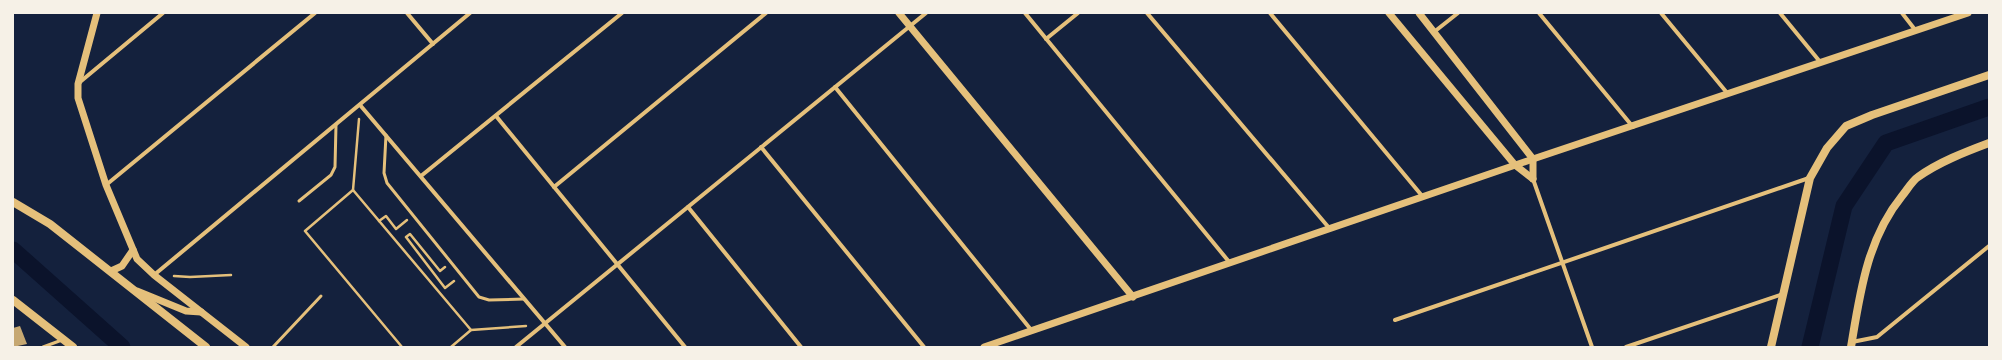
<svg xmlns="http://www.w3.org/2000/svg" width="2002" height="360" font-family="'Crimson Pro',serif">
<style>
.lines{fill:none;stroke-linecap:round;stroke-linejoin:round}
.canal{stroke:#0b132b;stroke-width:17}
.building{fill:#c6a872}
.path{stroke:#e5c07b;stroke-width:2.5}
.service{stroke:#e5c07b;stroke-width:3}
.minor{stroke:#e5c07b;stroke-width:4}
.tertiary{stroke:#e5c07b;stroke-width:7}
.secondary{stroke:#e5c07b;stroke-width:8}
</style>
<rect width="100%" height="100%" fill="#14213d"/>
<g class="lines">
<g class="canal">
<polyline points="13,250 122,347"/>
<polyline points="1810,347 1844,206 1886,143 1989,107"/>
</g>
</g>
<polygon class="building" points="20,326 27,344 13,347 13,328"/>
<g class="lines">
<g class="path">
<polyline points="353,190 359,119"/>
<polyline points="379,221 386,216 396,229 407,220"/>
<polyline points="445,267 440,271 410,234 406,237 445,288 454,281"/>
<polyline points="174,276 190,277 231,275"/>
<polyline points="471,330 526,326"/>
<polyline points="402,347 305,231 353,190 471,330 451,347"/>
</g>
<g class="service">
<polyline points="386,135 384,173 387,183 479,297 489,300 524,299"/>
<polyline points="299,201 331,175 335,167 336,125"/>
<polyline points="43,347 62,340"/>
<polyline points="273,347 321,296"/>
</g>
<g class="minor">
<polyline points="407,13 433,44"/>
<polyline points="1025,13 1230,263"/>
<polyline points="1147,13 1330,229"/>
<polyline points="1270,13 1423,197"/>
<polyline points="1539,13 1633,127"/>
<polyline points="1661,13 1728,94"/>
<polyline points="1780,13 1821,63"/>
<polyline points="1902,13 1916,31"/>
<polyline points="1434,32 1458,13"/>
<polyline points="1046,39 1078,13"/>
<polyline points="80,82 163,13"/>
<polyline points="835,87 1032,331"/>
<polyline points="360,105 565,347"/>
<polyline points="496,116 685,347"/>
<polyline points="761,147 924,347"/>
<polyline points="421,176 622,13"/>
<polyline points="1533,179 1592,347"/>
<polyline points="106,185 315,13"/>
<polyline points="554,187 766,13"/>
<polyline points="688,207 801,347"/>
<polyline points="154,275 470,13"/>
<polyline points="1395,320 1809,178"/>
<polyline points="1852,342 1877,337 1989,246"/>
<polyline points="516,347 926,13"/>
<polyline points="1626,347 1783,294"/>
</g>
<g class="tertiary">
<polyline points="97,13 78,84 78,98 106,185 137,259 154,275 246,347"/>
<polyline points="899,13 1133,297"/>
<polyline points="1389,13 1515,165 1533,179"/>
<polyline points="1419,13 1533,159 1533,179"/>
<polyline points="111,271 122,266 133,250"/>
<polyline points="137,291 186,311 201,312"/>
<polyline points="984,347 1533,159 1968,13"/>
</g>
<g class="secondary">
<polyline points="13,202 50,224 206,347"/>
<polyline points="13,300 73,347"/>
<polyline points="1771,347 1810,178 1827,148 1846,126 1872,115 1989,75"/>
<path d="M1851 347C1860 293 1867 239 1902 196 1907 190 1912 181 1918 177 1939 162 1965 152 1989 143"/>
</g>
</g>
<rect width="2002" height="360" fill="none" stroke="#f6f1e7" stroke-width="28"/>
</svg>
